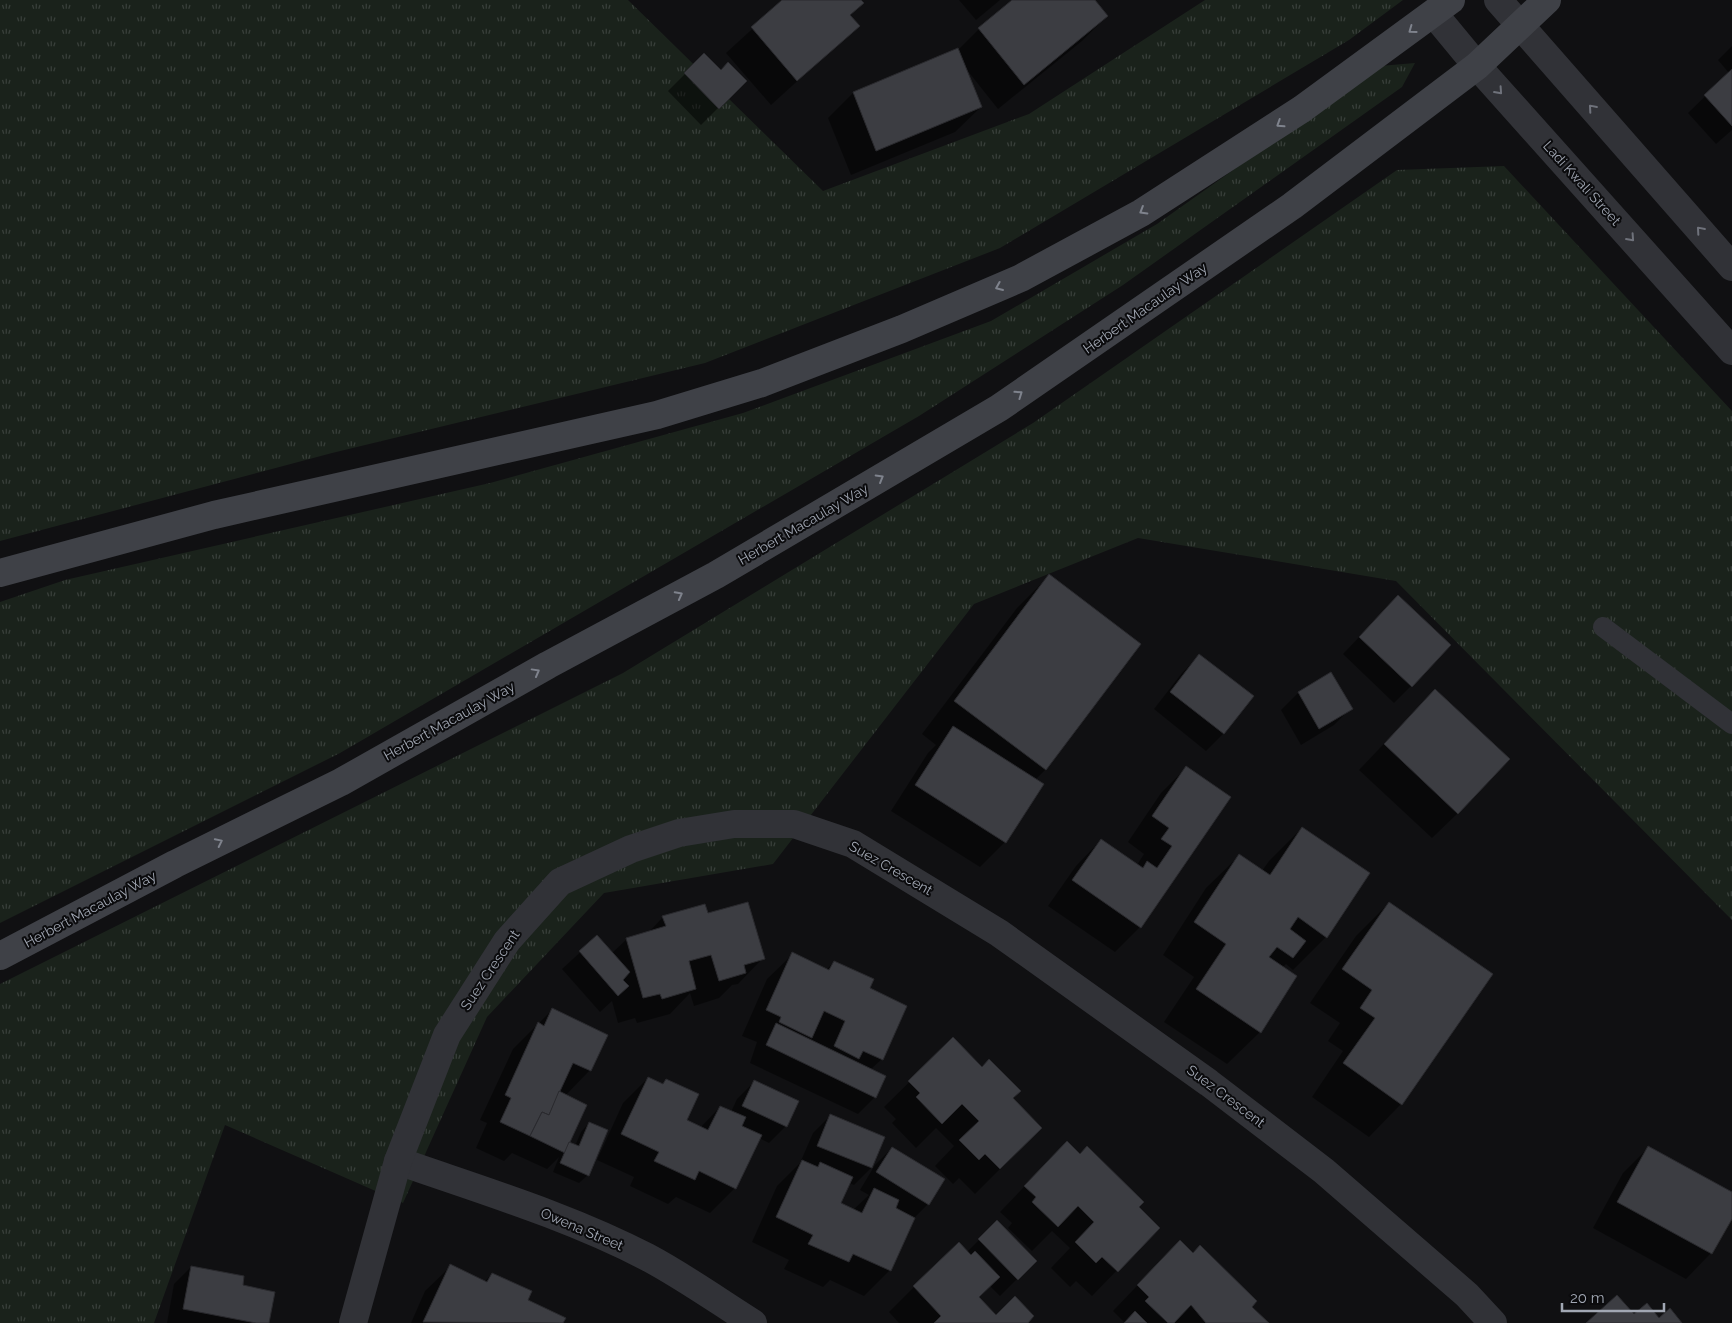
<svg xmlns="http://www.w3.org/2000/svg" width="1732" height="1323" font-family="Raleway,sans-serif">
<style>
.grass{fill:url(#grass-tufts)}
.shadow{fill:#0007}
.building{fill:#3c3d42;stroke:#2a2a2e}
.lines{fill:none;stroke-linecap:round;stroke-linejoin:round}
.lane{stroke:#313237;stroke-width:20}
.street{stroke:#313237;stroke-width:28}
.secondary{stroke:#3f4147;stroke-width:28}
.oneway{stroke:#7f838d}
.oneway2{stroke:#6f727b}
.labels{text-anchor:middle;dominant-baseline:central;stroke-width:4;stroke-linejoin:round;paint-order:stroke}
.street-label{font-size:14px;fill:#a1a7b3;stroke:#0b0b0d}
</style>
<defs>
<pattern id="grass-tufts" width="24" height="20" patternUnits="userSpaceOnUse" patternTransform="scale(1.25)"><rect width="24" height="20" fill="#1a221b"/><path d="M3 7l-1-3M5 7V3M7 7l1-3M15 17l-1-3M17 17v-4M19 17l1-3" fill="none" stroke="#383f3a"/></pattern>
</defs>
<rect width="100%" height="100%" fill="#101012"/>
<g class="grass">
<polygon points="0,0 628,0 823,191 1029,114 1205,0 1403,0 1349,40 1000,248 705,363 332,453 0,541"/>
<polygon points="1415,63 1402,87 1123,285 919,416 340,753 0,923 0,602 65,580 490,483 743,413 991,321 1157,224 1380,66"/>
<polygon points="1504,166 1732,411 1732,920 1396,581 1138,538 974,604 773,864 604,893 487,1017 403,1203 225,1125 154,1323 0,1323 0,984 623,673 1033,423 1397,170"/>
</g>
<g class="shadow">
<polygon points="784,0 860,0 862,3 849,16 858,26 771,105 726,53"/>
<polygon points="959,0 1000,0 976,20"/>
<polygon points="1014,0 1094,0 1107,16 1082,41 998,109 967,70 981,107 955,132 851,175 828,118 853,93 958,50 979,29"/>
<polygon points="1732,46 1732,130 1716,144 1688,113 1729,73 1718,60"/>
<polygon points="704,55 720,71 745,81 701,125 668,91"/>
<polygon points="1049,576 1045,770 1035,780 1042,784 1005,842 980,867 891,811 928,753 936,745 922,734 1017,608"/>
<polygon points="1381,614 1411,686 1394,703 1343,654"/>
<polygon points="1199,656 1252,697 1223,734 1206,751 1154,709 1182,673"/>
<polygon points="1331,674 1351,708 1334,725 1301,745 1281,710 1298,693"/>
<polygon points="1435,690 1458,813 1432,838 1359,770"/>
<polygon points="1186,768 1229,797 1140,927 1115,952 1048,906 1076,866 1101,840 1137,865 1144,854 1128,842 1161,793"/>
<polygon points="1302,828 1326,937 1293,970 1286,964 1282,968 1260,1032 1227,1064 1164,1022 1194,977 1163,955 1206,888 1239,856 1262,871 1269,861"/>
<polygon points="1389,903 1401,1104 1369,1137 1312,1097 1343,1051 1328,1041 1340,1023 1310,1003 1356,936"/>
<polygon points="707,915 763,958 738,984 732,985 719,998 694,1006 690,993 670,1014 637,1023 635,1018 618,1023 612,1001 600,1012 562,969 597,937 612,953 627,939 648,933 663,917"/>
<polygon points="793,954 826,970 834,962 868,989 882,1059 870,1070 875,1097 858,1114 750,1063 757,1042 742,1036 767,979"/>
<polygon points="552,1010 590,1070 565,1096 568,1143 575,1146 581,1132 589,1123 588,1175 579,1183 553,1172 559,1157 547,1169 512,1153 504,1161 476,1148 487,1123 480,1120 513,1049"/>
<polygon points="953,1039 1041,1128 975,1194 959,1178 953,1184 935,1166 954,1146 936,1128 916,1148 892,1123 896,1119 884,1107"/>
<polygon points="648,1078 662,1085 666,1080 685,1121 700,1128 720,1107 731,1112 737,1099 754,1082 786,1126 769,1143 759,1138 735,1188 710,1213 676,1197 668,1204 630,1186 634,1177 597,1160 623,1103"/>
<polygon points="830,1116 883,1137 871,1168 854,1185 849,1183 839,1204 853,1210 869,1195 860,1190 875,1165 892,1148 928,1204 913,1219 890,1270 864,1296 830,1280 823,1287 784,1269 789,1260 752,1242 777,1186 800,1163 813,1133"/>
<polygon points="1648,1148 1732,1193 1732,1216 1711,1253 1686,1279 1593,1228 1623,1173"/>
<polygon points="1080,1155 1158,1228 1092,1296 1076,1281 1070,1287 1051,1268 1070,1248 1052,1231 1032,1251 1008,1228 1012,1223 1000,1212 1042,1168"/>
<polygon points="997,1222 1035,1261 1000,1296 990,1286 978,1298 995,1317 1027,1323 899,1323 889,1312 914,1287 967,1252"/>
<polygon points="451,1266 484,1282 492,1274 526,1301 564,1318 562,1323 411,1323 425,1291"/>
<polygon points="191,1267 268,1323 167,1323 174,1284"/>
<polygon points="1155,1267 1250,1307 1267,1323 1125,1323 1113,1311"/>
</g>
<g class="building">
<polygon points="782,0 861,0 864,3 850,15 860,26 797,81 751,27"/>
<polygon points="1012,0 1095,0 1108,16 1024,85 978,28"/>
<polygon points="958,48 982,107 876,151 853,92"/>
<polygon points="704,53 721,70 728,62 747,81 719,109 684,73"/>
<polygon points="1732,69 1732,126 1704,95"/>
<polygon points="1049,574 1141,644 1046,770 954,701"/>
<polygon points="1398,595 1451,645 1412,687 1359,637"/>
<polygon points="1199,654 1254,696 1224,734 1170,692"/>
<polygon points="1331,672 1353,709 1319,729 1298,692"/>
<polygon points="1435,689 1510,759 1458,814 1384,744"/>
<polygon points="953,726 1044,784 1006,843 915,785"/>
<polygon points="1186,766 1231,797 1141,928 1072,880 1101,839 1143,868 1147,861 1157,868 1172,846 1161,839 1169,828 1152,816"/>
<polygon points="1302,827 1370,873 1327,938 1298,917 1290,929 1306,941 1293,958 1277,947 1269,957 1297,976 1261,1033 1196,989 1226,944 1194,922 1239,854 1270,875"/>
<polygon points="748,902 765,959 744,965 746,973 719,981 711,955 689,961 696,989 662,999 660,994 643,998 626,938 666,926 662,916 705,904 708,913"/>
<polygon points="1389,902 1493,974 1402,1105 1343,1063 1375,1018 1360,1008 1372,990 1342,969"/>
<polygon points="597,935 630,972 623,980 629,986 618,996 579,951"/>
<polygon points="792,952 829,970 834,961 874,979 870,988 907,1006 883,1060 863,1051 859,1059 834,1046 845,1021 824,1011 812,1038 779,1022 781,1017 766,1010"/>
<polygon points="552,1008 608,1035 591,1071 573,1063 549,1115 542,1112 530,1136 500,1122 511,1098 505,1095 538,1022 544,1026"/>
<polygon points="776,1023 886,1076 876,1098 766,1045"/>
<polygon points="953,1037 982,1067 989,1059 1021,1091 1013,1098 1042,1128 1000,1169 985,1154 979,1160 959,1140 979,1121 962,1104 942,1124 916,1097 920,1093 908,1081"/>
<polygon points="648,1077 663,1084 666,1079 699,1094 687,1120 708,1130 720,1106 746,1117 742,1126 762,1135 736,1189 699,1171 695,1180 654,1161 659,1152 621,1134"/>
<polygon points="754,1080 799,1101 787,1127 742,1106"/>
<polygon points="559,1091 587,1105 565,1153 530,1136 542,1112 549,1115"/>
<polygon points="830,1114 885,1137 872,1168 817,1146"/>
<polygon points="589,1122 608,1130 589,1176 560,1163 569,1142 579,1146"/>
<polygon points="1067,1141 1080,1154 1087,1146 1144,1202 1139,1207 1160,1228 1118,1272 1102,1257 1096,1263 1075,1242 1094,1222 1078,1206 1058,1227 1032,1202 1036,1197 1024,1186"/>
<polygon points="1648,1146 1732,1192 1732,1219 1712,1254 1617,1202"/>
<polygon points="892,1147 945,1179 929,1205 876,1172"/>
<polygon points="802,1160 818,1167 820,1162 853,1177 841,1203 862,1213 874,1188 899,1200 896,1208 915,1218 891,1271 853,1254 849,1262 808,1244 813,1235 776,1217"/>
<polygon points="997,1220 1037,1261 1018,1280 978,1239"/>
<polygon points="1180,1240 1193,1253 1200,1245 1257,1301 1252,1307 1269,1323 1206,1323 1191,1305 1174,1323 1168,1323 1145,1301 1149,1297 1137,1285"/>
<polygon points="959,1242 971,1255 975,1251 1000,1277 979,1297 996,1315 1015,1296 1034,1316 1028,1323 934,1323 941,1316 913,1286"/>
<polygon points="450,1264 487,1282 492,1273 532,1291 528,1300 566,1318 563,1323 423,1322"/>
<polygon points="191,1266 244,1276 243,1285 275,1292 269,1323 256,1323 183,1309"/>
<polygon points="1617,1295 1634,1314 1647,1303 1659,1318 1670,1308 1682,1323 1586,1323"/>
<polygon points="1135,1311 1147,1323 1124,1323"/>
</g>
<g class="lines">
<polyline class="lane" points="1603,627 1732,724"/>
<g class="street">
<polyline points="1498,0 1732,267"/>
<polyline points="1434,14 1477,66 1732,351"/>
<path d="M398 1161C481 1190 568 1216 647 1257 683 1276 718 1301 753 1323"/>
<polyline points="353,1323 398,1161 447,1035 507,941 560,882 631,849 679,833 734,824 794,824 853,844 999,933 1209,1083 1324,1171 1467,1295 1493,1323"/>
</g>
<g class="secondary">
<polyline points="0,573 214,515 657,415 762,383 902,329 1021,278 1141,213 1302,109 1451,0"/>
<polyline points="0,956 175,864 341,782 548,665 716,575 999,408 1292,206 1477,66 1547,0"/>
</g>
</g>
<defs><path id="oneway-chevron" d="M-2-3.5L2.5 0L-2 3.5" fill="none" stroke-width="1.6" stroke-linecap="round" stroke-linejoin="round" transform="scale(1.25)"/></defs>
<g class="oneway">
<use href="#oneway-chevron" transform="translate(1412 30) rotate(144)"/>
<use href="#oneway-chevron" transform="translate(1280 124) rotate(147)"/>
<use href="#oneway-chevron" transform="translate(1143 211) rotate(149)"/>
<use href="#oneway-chevron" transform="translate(999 287) rotate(157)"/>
<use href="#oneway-chevron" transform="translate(1019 394) rotate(-35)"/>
<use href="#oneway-chevron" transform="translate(880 478) rotate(-30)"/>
<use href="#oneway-chevron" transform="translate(679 595) rotate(-28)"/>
<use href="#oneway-chevron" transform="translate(536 672) rotate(-29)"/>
<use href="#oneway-chevron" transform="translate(219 842) rotate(-26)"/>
</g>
<g class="oneway2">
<use href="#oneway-chevron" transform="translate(1499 91) rotate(48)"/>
<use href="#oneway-chevron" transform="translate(1592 108) rotate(-131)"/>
<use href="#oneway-chevron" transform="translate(1700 230) rotate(-131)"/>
<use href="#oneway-chevron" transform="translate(1631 238) rotate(48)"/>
</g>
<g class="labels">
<g class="street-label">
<text transform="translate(1582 183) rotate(48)">Ladi Kwali Street</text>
<text transform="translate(1145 308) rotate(-35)">Herbert Macaulay Way</text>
<text transform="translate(803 524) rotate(-30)">Herbert Macaulay Way</text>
<text transform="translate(449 721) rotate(-29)">Herbert Macaulay Way</text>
<text transform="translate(891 868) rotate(30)">Suez Crescent</text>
<text transform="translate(90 909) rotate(-28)">Herbert Macaulay Way</text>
<text transform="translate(490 970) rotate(-56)">Suez Crescent</text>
<text transform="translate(1226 1096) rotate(37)">Suez Crescent</text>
<text transform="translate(582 1229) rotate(23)">Owena Street</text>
</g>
</g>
<path d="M1562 1303v8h102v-8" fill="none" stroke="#a1a7b3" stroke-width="2.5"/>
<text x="1570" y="1303" font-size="15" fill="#a1a7b3" stroke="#0b0b0d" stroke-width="4" paint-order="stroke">20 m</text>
</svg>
